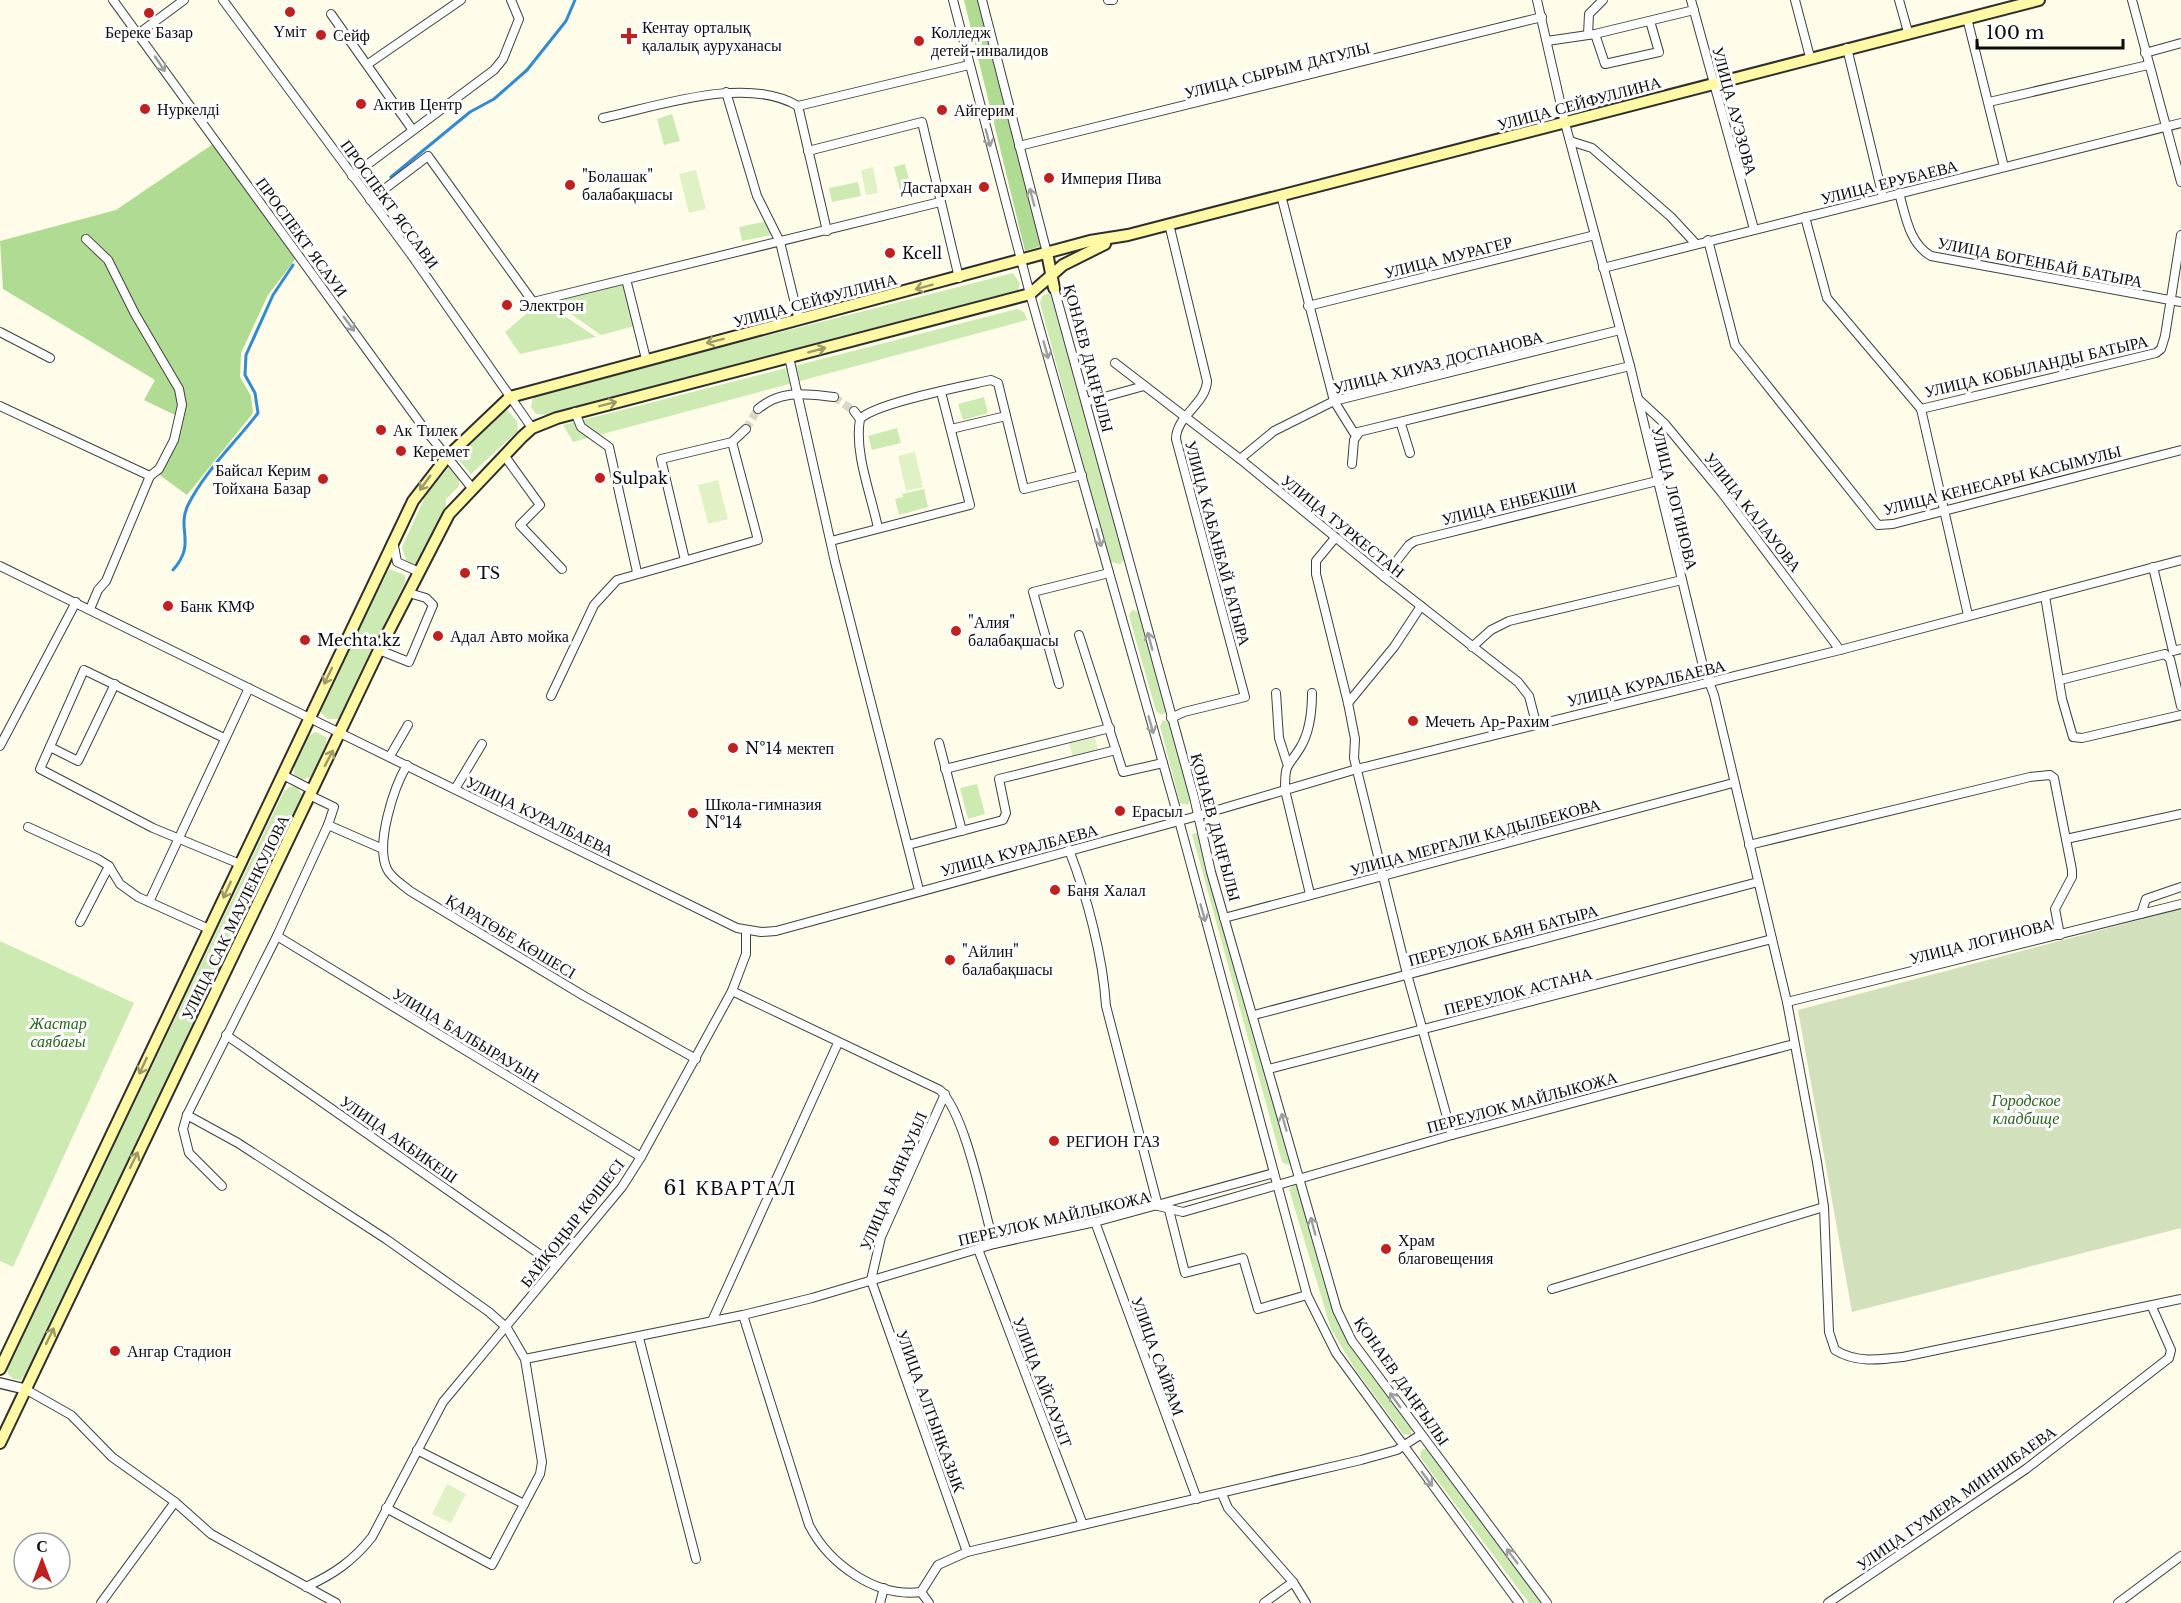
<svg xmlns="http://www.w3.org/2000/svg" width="2181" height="1603" font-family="'Libre Baskerville',serif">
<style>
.green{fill:#cdeab3}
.forest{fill:#afdb92}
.cemetery{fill:#d3e0bc}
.pitch{fill:#e0f1c5}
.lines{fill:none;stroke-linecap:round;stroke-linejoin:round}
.stream{stroke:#338ad1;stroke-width:3}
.minor-tunnel{stroke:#dbd8c9;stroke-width:8;stroke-dasharray:8 4;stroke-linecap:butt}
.minor-casing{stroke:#3f3f3f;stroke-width:10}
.tertiary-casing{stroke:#3f3f3f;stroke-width:12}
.secondary-casing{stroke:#2e2e2e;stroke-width:14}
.minor{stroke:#fff;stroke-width:8}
.tertiary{stroke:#fff;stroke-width:9}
.secondary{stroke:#fff9a5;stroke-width:10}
.oneway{stroke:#9e9e9e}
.oneway2{stroke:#9e9a68}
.poi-dot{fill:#bf2120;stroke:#fff;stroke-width:2}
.labels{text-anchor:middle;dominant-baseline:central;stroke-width:6;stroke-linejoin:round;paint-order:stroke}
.poi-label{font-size:16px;fill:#0c0c0c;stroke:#fff;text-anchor:start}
.street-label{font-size:16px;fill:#0c0c0c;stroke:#fff}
.park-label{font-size:16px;font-style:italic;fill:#27641b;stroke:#fff}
.quarter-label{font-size:20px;letter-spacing:1.5px;fill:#0c0c0c;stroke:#fff}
</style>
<rect width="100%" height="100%" fill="#fffcea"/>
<g class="green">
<polygon points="672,114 680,141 664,145 657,119"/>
<polygon points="905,164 912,191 901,194 894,167"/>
<polygon points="858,182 861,196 832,202 829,188"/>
<polygon points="768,221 771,235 742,241 739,227"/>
<polygon points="1013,273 1020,284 1018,291 1013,293 548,415 536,414 531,407 533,397 547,392"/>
<polygon points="623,283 635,326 601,335 554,302"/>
<polygon points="1049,293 1055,298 1126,558 1120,564 1111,562 1108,557 1040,303 1042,296"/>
<polygon points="545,303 596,337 520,354 505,332 535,306"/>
<polygon points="1017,309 1024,312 1027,320 573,442 563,425"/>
<polygon points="984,397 988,413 963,420 958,404"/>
<polygon points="505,408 517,421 518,431 471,474 457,458 457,455"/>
<polygon points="897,428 901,443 872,450 868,436"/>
<polygon points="449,467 459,478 459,486 446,499 446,506 420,561 414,565 406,560 402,547 426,495"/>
<polygon points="924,489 928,507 899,515 895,499 903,497 902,494"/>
<polygon points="389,569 405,575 405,582 340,719 328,719 321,713 320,708"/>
<polygon points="1132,610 1139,612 1167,711 1162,715 1156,711 1129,616"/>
<polygon points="1163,720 1171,723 1191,798 1188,805 1180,803 1160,726"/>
<path d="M316 732 326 737V748L311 777 301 780 294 774C293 762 303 734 316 732Z"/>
<polygon points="977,784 985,814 968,819 960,788"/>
<polygon points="291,786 298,788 302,795 26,1374 20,1380 13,1379 8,1374 7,1369 284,791"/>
<polygon points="1201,832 1292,1162 1288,1165 1282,1162 1192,834"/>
<polygon points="0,941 134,1003 13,1267 0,1261"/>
<polygon points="1294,1184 1297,1185 1344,1329 1412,1428 1411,1435 1403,1434 1355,1369 1331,1329 1289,1189"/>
<polygon points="1428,1448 1545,1603 1529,1603 1420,1457 1421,1450"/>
</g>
<g class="forest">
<polygon points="964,0 979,0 1041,246 1025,251"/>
<polygon points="213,144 297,257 268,295 241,353 240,377 251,396 253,413 187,495 154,471 181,418 144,400 155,380 3,289 0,241 116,210"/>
</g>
<polygon class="cemetery" points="2181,909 2181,1228 1852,1312 1798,1010"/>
<g class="pitch">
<polygon points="873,167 878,193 866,195 861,170"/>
<polygon points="696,170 706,209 689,213 679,174"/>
<polygon points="915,452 923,487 906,491 898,456"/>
<polygon points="718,480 728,519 708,524 698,485"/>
<polygon points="1094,734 1099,753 1073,759 1068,740"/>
<polygon points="447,1484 466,1494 451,1523 432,1514"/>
</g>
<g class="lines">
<g class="stream">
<polyline points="391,177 470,112 494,99 527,70 566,21 575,0"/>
<path d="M173 570C197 543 176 530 188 505 205 471 235 443 258 413L255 393 245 375 246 355 273 295 293 265"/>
</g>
<g class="minor-tunnel">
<polyline points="834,397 854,411"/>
<polyline points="746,429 758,409"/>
</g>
<defs>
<g id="minor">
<polyline points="113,0 423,427 472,488"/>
<polyline points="223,0 410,253 532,428"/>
<polyline points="953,0 1030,294 1174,802 1307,1295 1336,1353 1519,1603"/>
<polyline points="982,0 1047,253"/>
<polyline points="1108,0 1113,0"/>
<path d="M1537 0 1565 123 1630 366 1703 666 1714 695 1787 1002 1817 1162 1824 1207 1829 1332 1835 1350C1856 1363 1879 1360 1903 1357L2181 1299"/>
<polyline points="1691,0 1754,229"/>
<polyline points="1795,0 1810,57"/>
<polyline points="1899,0 1908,32"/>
<polyline points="2132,0 2181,182"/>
<polyline points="331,14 412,129"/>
<polyline points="1967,18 2004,167"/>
<polyline points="138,34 184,0"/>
<polyline points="1595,34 1605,64 1659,52 1650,21"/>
<polyline points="1588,35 1589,14 1603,0"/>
<polyline points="1547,41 1595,34 1694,10"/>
<polyline points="1847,48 1883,197"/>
<polyline points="2145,53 2181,43"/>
<polyline points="368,64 461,0"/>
<polyline points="726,92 757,196 780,242 799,320"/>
<polyline points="1989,102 2148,65"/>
<polyline points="798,106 827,231"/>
<path d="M603 118C659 106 746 75 798 106L969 65"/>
<polyline points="1570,141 1592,148 1600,155 1671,217 1696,244"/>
<polyline points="1019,146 1542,17"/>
<polyline points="808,151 922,122 959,278"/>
<polyline points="352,176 494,70 503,59 519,19 511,0"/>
<path d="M1899 193C1906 217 1909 243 1931 256L2181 302"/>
<polyline points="1281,195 1334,401 1354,433 1630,366"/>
<polyline points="370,200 428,156 533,302 940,202"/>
<polyline points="1805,217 1827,298 1921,409"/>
<path d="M1169 224 1207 381C1206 404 1176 416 1176 439L1245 697 1184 712 1171 718"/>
<polyline points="86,239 108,260 135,314 179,389 182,405 174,440 159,469 150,476 106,581 98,590 90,609"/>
<polyline points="1708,240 1735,345 1878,525 1893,524 2181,450"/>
<polyline points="1603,268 2181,123"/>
<polyline points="626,279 646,359"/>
<polyline points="1054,288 1194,797 1211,872 1337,1310 1352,1341 1547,1603"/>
<polyline points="1308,306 1595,235"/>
<polyline points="0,332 50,358"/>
<polyline points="789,357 835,562 919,890"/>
<polyline points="1115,363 1240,459 1384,577 1518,682 1529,696 1536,723"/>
<polyline points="1638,399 1665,424 1722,493 1840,650"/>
<polyline points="1086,402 1144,386"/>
<polyline points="0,406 150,476"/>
<path d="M758 409C781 389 806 394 834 397"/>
<polyline points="1921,409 2156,353 2161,349 2165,336 2181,235"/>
<polyline points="1921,409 1968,615"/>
<polyline points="854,411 860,419"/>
<polyline points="575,412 581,427 609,447 637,572"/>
<polyline points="1401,424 1410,453"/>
<polyline points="951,429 1006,416"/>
<polyline points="504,455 540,505 520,525 562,569"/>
<polyline points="1240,459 1274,431 1334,401 1620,330"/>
<polyline points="1352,464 1354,440 1358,434"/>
<path d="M878 528C871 494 854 453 860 419 875 403 965 386 991 380L998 383 1024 489 1082 475"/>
<polyline points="1335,538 1316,561 1316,574 1348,703 1355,739 1354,758 1407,974 1452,1135"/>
<polyline points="831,541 970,505 941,392"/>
<polyline points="394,546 397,562 419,572"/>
<polyline points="685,560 661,459 732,442 746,429"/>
<polyline points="0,566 737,928 761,932 776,931 1190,818 1357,769 1840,650 2181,560"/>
<polyline points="2153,567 2173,651 2181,649"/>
<polyline points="1384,577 1409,545 1415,541 1657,481"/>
<polyline points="2045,596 2062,699 2073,737 2082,738 2181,715"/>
<polyline points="1079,635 1123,772 1163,763"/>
<polyline points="1472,647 1491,630 1509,621 1682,580"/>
<polyline points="379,650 409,662 433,605 426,598 409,593"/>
<polyline points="2060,680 2165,654 2170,659 2181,706"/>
<polyline points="1059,684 1033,592 1109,573"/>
<polyline points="1276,693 1279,738 1287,763"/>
<polyline points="551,696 594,605 617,580 758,540 732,442"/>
<polyline points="1348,703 1394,647 1421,606"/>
<polyline points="224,738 84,670 40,769 153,828 240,864"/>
<polyline points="939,743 962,831"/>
<polyline points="0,746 76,602"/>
<polyline points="50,747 78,761 115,684"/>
<polyline points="390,756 408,725"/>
<path d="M407 765C394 787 375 844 387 869 391 878 402 884 410 891L584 996 696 1059"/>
<polyline points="945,769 1110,728"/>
<polyline points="283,775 312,790"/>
<polyline points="455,789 482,744"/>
<polyline points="328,825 383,849"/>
<polyline points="28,827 98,859 109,866 120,884 138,897 209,929"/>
<polyline points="2066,839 2181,814"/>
<polyline points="908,845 1003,820 1006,813 999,779 1116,750"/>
<polyline points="1749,845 2030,777 2050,775 2054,778 2072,870 2072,877 2055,909 2060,935"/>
<path d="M1069 850C1087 896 1103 957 1106 1006L1158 1206"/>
<path d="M1310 894 1285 790C1285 762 1287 769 1300 748 1310 732 1312 711 1312 693"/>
<polyline points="149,902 249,688"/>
<polyline points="2141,914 2146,899 2181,887"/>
<polyline points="1224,918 1733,783"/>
<polyline points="80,922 109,866"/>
<polyline points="277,936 641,1157"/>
<path d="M732 991 940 1090C966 1115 983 1207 994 1244"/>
<polyline points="1787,1002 2181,904"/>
<polyline points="1254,1015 1758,882"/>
<polyline points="226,1035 555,1265"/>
<polyline points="1269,1069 1772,939"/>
<polyline points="945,1094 881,1237 871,1280 967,1552"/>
<polyline points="187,1115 238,1143 386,1239 489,1312 507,1328 525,1359 542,1462 540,1474 492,1565 386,1508"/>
<polyline points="222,1186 189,1153 183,1129 187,1115 277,936 328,825 334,807 309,795"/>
<polyline points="1158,1206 1183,1212 1452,1135 1794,1044"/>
<polyline points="1169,1210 1185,1273 1243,1258 1258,1309 1307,1295"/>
<polyline points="1095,1222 1197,1499"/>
<polyline points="978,1249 1083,1525"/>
<polyline points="1552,1289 1824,1207"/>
<path d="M743 1315 809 1525C829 1564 876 1598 921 1592"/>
<polyline points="712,1321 838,1043"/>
<polyline points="639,1338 696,1559"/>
<polyline points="525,1359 743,1315 812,1298 994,1244 1095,1222 1274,1173"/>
<polyline points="25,1389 71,1415 112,1457 175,1502 211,1534 336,1603"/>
<polyline points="417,1450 524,1504"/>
<polyline points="1222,1494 1228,1508 1293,1582 1306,1603"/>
<path d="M306 1587C334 1574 353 1561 372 1537L443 1402 622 1187 641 1157 732 991 746 954V931"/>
<polyline points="921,1592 938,1565 967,1552 1361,1460 1397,1450 1420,1435"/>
<polyline points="921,1592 929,1603"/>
<polyline points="101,1603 175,1502"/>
<polyline points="880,1603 884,1588"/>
<polyline points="1264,1603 1293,1582"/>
<polyline points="1828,1603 2026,1469 2169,1358 2171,1350 2152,1307"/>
<polyline points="2118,1603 2181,1556"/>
</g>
<polyline id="tertiary" points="0,1383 25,1389"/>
<g id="secondary">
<polyline points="1047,253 1054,288"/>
<polyline points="0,1369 413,501 447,457 510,397 1090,241 1128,235 2039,0"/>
<polyline points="0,1443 379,650 449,514 522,437 532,428 557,418 1030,294 1063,265 1105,244"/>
</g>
</defs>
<use href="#minor" class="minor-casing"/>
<use href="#tertiary" class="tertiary-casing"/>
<use href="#secondary" class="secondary-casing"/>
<use href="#minor" class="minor"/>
<use href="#tertiary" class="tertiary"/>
<use href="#secondary" class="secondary"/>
</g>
<defs><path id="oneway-shaft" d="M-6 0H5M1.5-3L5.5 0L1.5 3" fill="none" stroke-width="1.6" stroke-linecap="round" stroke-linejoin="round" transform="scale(1.5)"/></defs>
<g class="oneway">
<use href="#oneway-shaft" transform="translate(160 64) rotate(56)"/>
<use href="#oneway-shaft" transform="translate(988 138) rotate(75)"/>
<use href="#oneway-shaft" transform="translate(1032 197) rotate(-105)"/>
<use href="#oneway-shaft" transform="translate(349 324) rotate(54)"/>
<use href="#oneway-shaft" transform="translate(1046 350) rotate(74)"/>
<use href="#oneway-shaft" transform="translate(1099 538) rotate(75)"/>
<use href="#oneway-shaft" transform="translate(1150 641) rotate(-105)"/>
<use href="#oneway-shaft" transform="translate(1151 725) rotate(74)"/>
<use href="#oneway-shaft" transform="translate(1203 913) rotate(74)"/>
<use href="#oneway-shaft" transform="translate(1284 1122) rotate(-106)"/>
<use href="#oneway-shaft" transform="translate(1313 1226) rotate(-105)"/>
<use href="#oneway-shaft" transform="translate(1395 1400) rotate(-126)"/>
<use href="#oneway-shaft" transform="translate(1427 1479) rotate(54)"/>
<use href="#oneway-shaft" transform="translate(1512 1556) rotate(-127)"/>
</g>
<g class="oneway2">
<use href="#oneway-shaft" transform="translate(924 287) rotate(165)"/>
<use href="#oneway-shaft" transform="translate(715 341) rotate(166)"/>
<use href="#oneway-shaft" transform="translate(817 350) rotate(-15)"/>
<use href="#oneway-shaft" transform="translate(608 404) rotate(-14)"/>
<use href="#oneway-shaft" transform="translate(425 483) rotate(126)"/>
<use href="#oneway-shaft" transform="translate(328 676) rotate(116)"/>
<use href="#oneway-shaft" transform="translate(329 758) rotate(-62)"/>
<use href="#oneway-shaft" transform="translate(227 890) rotate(115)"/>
<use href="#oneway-shaft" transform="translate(143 1066) rotate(115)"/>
<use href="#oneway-shaft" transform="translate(134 1160) rotate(-64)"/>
<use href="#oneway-shaft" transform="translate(50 1336) rotate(-64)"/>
</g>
<g class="poi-dot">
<circle cx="290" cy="12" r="6"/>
<circle cx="149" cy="13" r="6"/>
<circle cx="321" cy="35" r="6"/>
<path d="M626 27h6v6h6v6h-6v6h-6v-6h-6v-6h6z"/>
<circle cx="919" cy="41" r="6"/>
<circle cx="361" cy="104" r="6"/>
<circle cx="145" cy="109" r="6"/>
<circle cx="942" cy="110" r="6"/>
<circle cx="1049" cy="178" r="6"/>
<circle cx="570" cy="185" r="6"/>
<circle cx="984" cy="187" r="6"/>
<circle cx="890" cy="253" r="6"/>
<circle cx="507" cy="305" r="6"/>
<circle cx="381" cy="430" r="6"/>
<circle cx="401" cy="451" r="6"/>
<circle cx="600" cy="478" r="6"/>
<circle cx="323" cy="479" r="6"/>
<circle cx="465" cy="573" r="6"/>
<circle cx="168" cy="606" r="6"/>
<circle cx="956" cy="631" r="6"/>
<circle cx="438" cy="636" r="6"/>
<circle cx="305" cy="640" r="6"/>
<circle cx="1413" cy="721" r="6"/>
<circle cx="733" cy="748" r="6"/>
<circle cx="1120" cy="811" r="6"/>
<circle cx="693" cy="813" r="6"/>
<circle cx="1055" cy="890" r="6"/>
<circle cx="950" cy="960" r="6"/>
<circle cx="1054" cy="1141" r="6"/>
<circle cx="1386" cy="1249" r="6"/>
<circle cx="115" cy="1351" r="6"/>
</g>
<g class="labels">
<g class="poi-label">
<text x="642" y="27">Кентау орталық<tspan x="642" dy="18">қалалық ауруханасы</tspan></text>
<text x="290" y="31" text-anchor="middle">Үміт</text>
<text x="149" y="32" text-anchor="middle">Береке Базар</text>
<text x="931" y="32">Колледж<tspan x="931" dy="18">детей-инвалидов</tspan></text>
<text x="333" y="35">Сейф</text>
<text x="373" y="104">Актив Центр</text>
<text x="157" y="109">Нуркелді</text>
<text x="954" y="110">Айгерим</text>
<text x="582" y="176">"Болашак"<tspan x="582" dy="18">балабақшасы</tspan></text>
<text x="1061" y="178">Империя Пива</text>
<text x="972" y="187" text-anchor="end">Дастархан</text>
<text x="902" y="253">Kcell</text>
<text x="519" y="305">Электрон</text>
<text x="393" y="430">Ак Тилек</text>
<text x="413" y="451">Керемет</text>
<text x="311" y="470" text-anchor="end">Байсал Керим<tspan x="311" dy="18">Тойхана Базар</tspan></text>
<text x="612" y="478">Sulpak</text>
<text x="477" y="573">TS</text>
<text x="180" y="606">Банк КМФ</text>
<text x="968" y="622">"Алия"<tspan x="968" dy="18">балабақшасы</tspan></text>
<text x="450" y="636">Адал Авто мойка</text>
<text x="317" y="640">Mechta.kz</text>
<text x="1425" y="721">Мечеть Ар-Рахим</text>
<text x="745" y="748">№14 мектеп</text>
<text x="705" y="804">Школа-гимназия<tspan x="705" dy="18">№14</tspan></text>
<text x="1132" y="811">Ерасыл</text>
<text x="1067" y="890">Баня Халал</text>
<text x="962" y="951">"Айлин"<tspan x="962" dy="18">балабақшасы</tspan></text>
<text x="1066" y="1141">РЕГИОН ГАЗ</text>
<text x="1398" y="1240">Храм<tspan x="1398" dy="18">благовещения</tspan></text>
<text x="127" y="1351">Ангар Стадион</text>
</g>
<g class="street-label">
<text transform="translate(1277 70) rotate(-14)">УЛИЦА СЫРЫМ ДАТУЛЫ</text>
<text transform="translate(1579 103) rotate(-15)">УЛИЦА СЕЙФУЛЛИНА</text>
<text transform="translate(1735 111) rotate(75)">УЛИЦА АУЭЗОВА</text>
<text transform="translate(1889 182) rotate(-14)">УЛИЦА ЕРУБАЕВА</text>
<text transform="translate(390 204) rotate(54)">ПРОСПЕКТ ЯССАВИ</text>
<text transform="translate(302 237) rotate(54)">ПРОСПЕКТ ЯСАУИ</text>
<text transform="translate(1448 257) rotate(-14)">УЛИЦА МУРАГЕР</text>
<text transform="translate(2040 262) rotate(11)">УЛИЦА БОГЕНБАЙ БАТЫРА</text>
<text transform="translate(815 300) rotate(-15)">УЛИЦА СЕЙФУЛЛИНА</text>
<text transform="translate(1089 358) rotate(75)">ҚОНАЕВ ДАҢҒЫЛЫ</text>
<text transform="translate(1438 362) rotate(-14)">УЛИЦА ХИУАЗ ДОСПАНОВА</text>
<text transform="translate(2036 366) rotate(-13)">УЛИЦА КОБЫЛАНДЫ БАТЫРА</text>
<text transform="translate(2002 480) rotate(-14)">УЛИЦА КЕНЕСАРЫ КАСЫМУЛЫ</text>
<text transform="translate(1675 498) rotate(76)">УЛИЦА ЛОГИНОВА</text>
<text transform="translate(1509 503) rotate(-14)">УЛИЦА ЕНБЕКШИ</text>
<text transform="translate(1753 512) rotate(52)">УЛИЦА КАЛАУОВА</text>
<text transform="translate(1343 526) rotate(39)">УЛИЦА ТУРКЕСТАН</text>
<text transform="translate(1218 543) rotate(75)">УЛИЦА КАБАНБАЙ БАТЫРА</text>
<text transform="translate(1646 683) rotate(-13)">УЛИЦА КУРАЛБАЕВА</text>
<text transform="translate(540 816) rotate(26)">УЛИЦА КУРАЛБАЕВА</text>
<text transform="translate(1216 827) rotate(75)">ҚОНАЕВ ДАҢҒЫЛЫ</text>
<text transform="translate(1475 837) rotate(-15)">УЛИЦА МЕРГАЛИ КАДЫЛБЕКОВА</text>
<text transform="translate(1019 850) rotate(-15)">УЛИЦА КУРАЛБАЕВА</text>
<text transform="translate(235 917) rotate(-64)">УЛИЦА САК МАУЛЕНКУЛОВА</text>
<text transform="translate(1503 935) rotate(-15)">ПЕРЕУЛОК БАЯН БАТЫРА</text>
<text transform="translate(511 936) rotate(31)">ҚАРАТӨБЕ КӨШЕСІ</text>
<text transform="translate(1981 941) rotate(-14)">УЛИЦА ЛОГИНОВА</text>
<text transform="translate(1518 991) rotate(-14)">ПЕРЕУЛОК АСТАНА</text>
<text transform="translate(466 1035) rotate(31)">УЛИЦА БАЛБЫРАУЫН</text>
<text transform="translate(1522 1102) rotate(-15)">ПЕРЕУЛОК МАЙЛЫКОЖА</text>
<text transform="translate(399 1139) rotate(35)">УЛИЦА АКБИКЕШ</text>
<text transform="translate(893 1181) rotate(-67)">УЛИЦА БАЯНАУЫЛ</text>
<text transform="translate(1054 1218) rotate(-13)">ПЕРЕУЛОК МАЙЛЫКОЖА</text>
<text transform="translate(572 1223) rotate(-52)">БАЙҚОҢЫР КӨШЕСІ</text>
<text transform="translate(1158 1356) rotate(70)">УЛИЦА САЙРАМ</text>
<text transform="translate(1402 1381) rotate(55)">ҚОНАЕВ ДАҢҒЫЛЫ</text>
<text transform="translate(1043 1382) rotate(69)">УЛИЦА АЙСАУЫТ</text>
<text transform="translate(931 1411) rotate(70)">УЛИЦА АЛТЫНКАЗЫК</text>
<text transform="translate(1956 1498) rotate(-35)">УЛИЦА ГУМЕРА МИННИБАЕВА</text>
</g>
<g class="park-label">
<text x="58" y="1023">Жастар<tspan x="58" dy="18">саябағы</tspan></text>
<text x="2026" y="1100">Городское<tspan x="2026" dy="18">кладбище</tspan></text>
</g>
<g class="quarter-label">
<text x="730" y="1188">61 КВАРТАЛ</text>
</g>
</g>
<g transform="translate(42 1561)"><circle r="28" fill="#ffffff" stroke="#9e9e9e" stroke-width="1.5"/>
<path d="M0-4.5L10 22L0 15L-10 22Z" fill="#bf2120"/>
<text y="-9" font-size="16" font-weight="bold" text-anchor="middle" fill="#0c0c0c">С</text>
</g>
<path d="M1977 39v9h146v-9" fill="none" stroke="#0c0c0c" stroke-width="3"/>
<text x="1986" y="39" font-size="18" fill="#0c0c0c" stroke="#ffffff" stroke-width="4.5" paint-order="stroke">100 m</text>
</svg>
